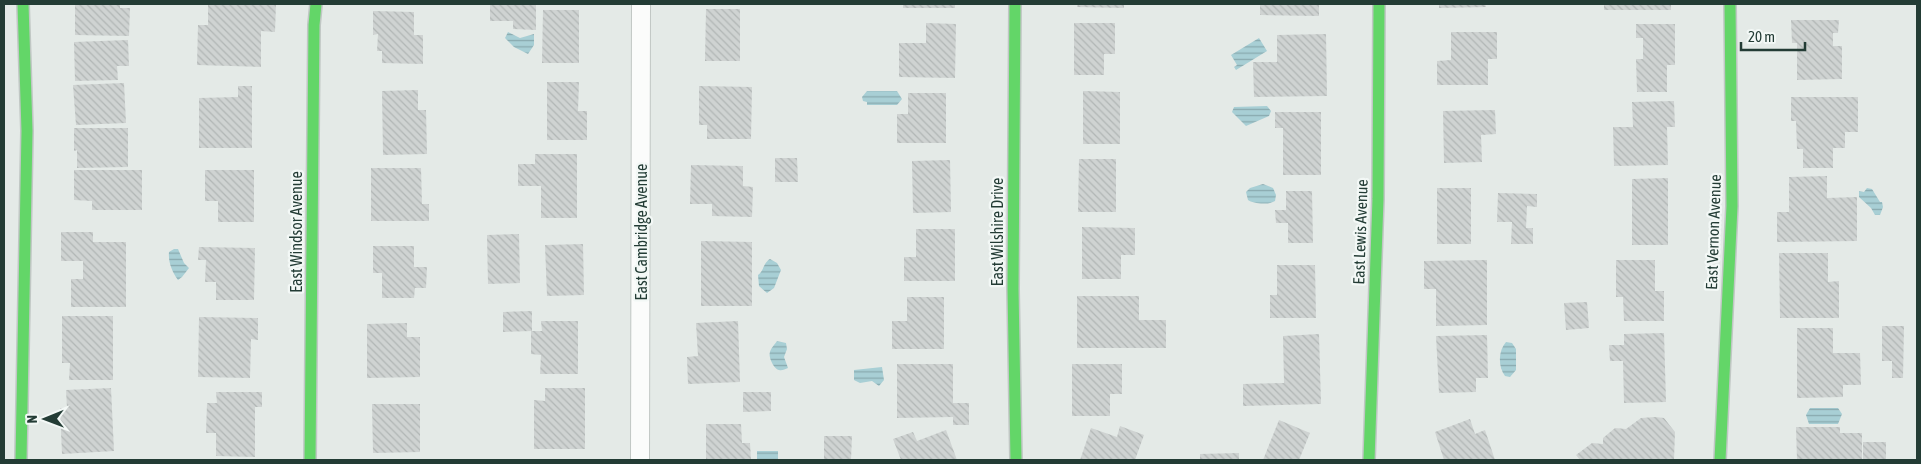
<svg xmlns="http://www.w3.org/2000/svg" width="1921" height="464" font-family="'Asap Condensed',sans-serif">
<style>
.water{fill:url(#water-rules)}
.building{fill:url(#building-back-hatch)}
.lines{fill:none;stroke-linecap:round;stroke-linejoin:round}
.street-casing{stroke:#c1c7c4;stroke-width:20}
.fast-casing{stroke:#c0c7c4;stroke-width:14}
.street{stroke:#fbfcfb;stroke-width:18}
.fast{stroke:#63d668;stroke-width:11}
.labels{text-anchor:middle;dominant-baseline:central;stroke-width:4.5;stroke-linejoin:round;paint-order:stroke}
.street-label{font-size:16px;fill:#233c35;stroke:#f3f8f6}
</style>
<defs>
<pattern id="water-rules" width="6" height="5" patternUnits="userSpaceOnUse" patternTransform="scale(1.25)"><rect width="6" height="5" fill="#a8cfd5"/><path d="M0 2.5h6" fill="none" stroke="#88a9ae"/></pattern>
<pattern id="building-back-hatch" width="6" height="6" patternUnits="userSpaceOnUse" patternTransform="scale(1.25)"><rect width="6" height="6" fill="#cfd3d2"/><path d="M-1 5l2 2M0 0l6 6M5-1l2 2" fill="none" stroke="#b1b6b5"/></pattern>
</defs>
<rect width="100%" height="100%" fill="#e4eae7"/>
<g class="water">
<polygon points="508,32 520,38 534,34 534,45 528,54 514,47 505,38"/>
<polygon points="1259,38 1267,51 1236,70 1234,67 1237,65 1231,55"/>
<polygon points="867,91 897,91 902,99 897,105 867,105 867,102 863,101 862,97"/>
<polygon points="1267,106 1271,111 1269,116 1246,126 1232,112 1234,107"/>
<path d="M1263 184 1273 188 1276 195 1275 201C1269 205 1253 204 1248 200L1246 192 1250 188Z"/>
<polygon points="1867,188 1872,189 1880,202 1882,202 1883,207 1880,215 1875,215 1871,208 1859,197 1859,191 1864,192"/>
<path d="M174 249H178L184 263 189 268 182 277 178 280C172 272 168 262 169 252Z"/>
<path d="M770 259 777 263 781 270 774 288 767 293 759 286 758 275C764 271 763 263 770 259Z"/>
<path d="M777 341 786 343 787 349 784 357 788 368C785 369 782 371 779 370 774 369 768 357 770 352 771 348 775 344 777 341Z"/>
<path d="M1506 342 1512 343 1516 349V370L1510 377 1505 376C1498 367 1498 351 1506 342Z"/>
<polygon points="882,367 884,380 879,386 872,381 860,383 854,380 854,370"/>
<polygon points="1810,408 1838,408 1842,414 1838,424 1809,424 1806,415"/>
<rect x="757" y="451" width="21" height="9"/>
</g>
<g class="building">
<polygon points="75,4 120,4 120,8 130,8 129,36 75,35"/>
<polygon points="208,4 276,4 275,32 261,31 261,67 197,65 198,25 208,25"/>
<polygon points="490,4 536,4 536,30 513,29 513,21 490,21"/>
<rect x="903" y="4" width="52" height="4"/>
<polygon points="1078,4 1124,4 1124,8 1077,7"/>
<polygon points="1260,4 1319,4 1319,16 1260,15"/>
<polygon points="1439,4 1485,4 1486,7 1439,8"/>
<rect x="1604" y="4" width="67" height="6"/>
<polygon points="706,9 740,9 740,61 705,61"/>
<polygon points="543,10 579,10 579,63 542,63"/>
<polygon points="373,11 414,12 414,35 423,35 423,64 382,63 382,51 377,51 378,34 373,35"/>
<polygon points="1791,20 1839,20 1838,33 1833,33 1833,46 1842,46 1842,79 1797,80 1797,43 1792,43"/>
<polygon points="926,23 956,24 955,78 899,77 899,43 926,43"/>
<polygon points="1074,23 1115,23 1115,54 1104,54 1104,75 1074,75"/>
<polygon points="1636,24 1675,24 1675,65 1667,65 1667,92 1637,92 1636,59 1643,59 1643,38 1636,38"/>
<polygon points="1451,32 1497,32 1497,59 1488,59 1488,85 1437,85 1437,61 1451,60"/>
<polygon points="1326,34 1327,96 1254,97 1253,62 1277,62 1277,35"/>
<polygon points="128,40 129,66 117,66 118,80 75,81 74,42"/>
<polygon points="547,82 579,82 578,111 587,111 587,140 547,140"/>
<polygon points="124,83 126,123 76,125 73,85"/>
<polygon points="238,86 252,86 252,148 199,148 199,98 238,97"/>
<polygon points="699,86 752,87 751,139 707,139 707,125 699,125"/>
<polygon points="418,90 418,110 426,110 427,154 383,155 382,91"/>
<polygon points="1083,91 1120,92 1120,144 1083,144"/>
<polygon points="908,93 946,93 946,143 897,143 897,114 908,114"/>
<polygon points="1791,97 1858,97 1858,132 1845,132 1845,148 1833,148 1833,168 1803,168 1803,149 1797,149 1796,121 1791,121"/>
<polygon points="1674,101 1675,127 1667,127 1668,165 1614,166 1613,127 1633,127 1632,102"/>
<polygon points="1495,110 1496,134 1481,135 1482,162 1444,163 1443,111"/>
<polygon points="1275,112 1321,112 1321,175 1283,175 1283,128 1275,128"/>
<polygon points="74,128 128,128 128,167 77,168 77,150 74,151"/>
<polygon points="535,154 577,154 577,218 541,218 541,186 518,186 518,164 535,164"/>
<polygon points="775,158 797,158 798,182 775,182"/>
<polygon points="1079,159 1116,159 1116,212 1078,212"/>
<polygon points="950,160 951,212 913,213 912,161"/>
<polygon points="691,165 743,166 743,186 753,187 752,217 712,216 712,204 690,204"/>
<polygon points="371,168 421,168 422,204 429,204 429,221 371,221"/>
<polygon points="74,170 142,170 142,210 92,210 92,201 74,200"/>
<polygon points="205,170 254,170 254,222 218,222 218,201 205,201"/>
<polygon points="1827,176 1827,198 1857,197 1857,241 1777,242 1777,212 1789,212 1789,177"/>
<polygon points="1668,178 1668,245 1632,245 1632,179"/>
<rect x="1437" y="188" width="34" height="56"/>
<polygon points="1286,191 1312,191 1313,243 1288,243 1288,223 1276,223 1275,210 1286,210"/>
<polygon points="1498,193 1537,194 1537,207 1527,206 1526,228 1533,228 1533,244 1511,244 1512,222 1497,222"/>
<polygon points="1082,227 1135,228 1135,255 1121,255 1121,279 1082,279"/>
<polygon points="916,229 955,229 955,281 904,281 904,257 916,257"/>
<polygon points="61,232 93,232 93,242 126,242 126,307 71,307 71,279 83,279 83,261 61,261"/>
<polygon points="519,234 520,283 488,284 487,235"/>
<polygon points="701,241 752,242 752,306 701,306"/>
<polygon points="583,244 584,295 547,296 545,245"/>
<polygon points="373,246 414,246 414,267 427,267 426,288 415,288 414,298 382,298 382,273 373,273"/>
<polygon points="199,247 255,248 254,300 216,300 216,282 205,282 206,260 198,260"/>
<polygon points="1779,253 1828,253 1828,282 1839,281 1839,318 1780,318"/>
<polygon points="1487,260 1487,325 1436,326 1436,289 1424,289 1424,261"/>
<polygon points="1616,260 1655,260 1655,291 1664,291 1664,321 1624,321 1623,297 1616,297"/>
<polygon points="1277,265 1315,265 1316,318 1270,318 1270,295 1277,295"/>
<polygon points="1077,296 1139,296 1139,320 1166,320 1166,348 1077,348"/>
<polygon points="907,297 944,297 944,349 892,349 892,321 907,321"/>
<polygon points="1587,302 1589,328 1566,330 1564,303"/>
<polygon points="532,311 532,331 503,332 503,312"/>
<polygon points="62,316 113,316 113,380 69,380 70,363 62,363"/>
<polygon points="199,317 258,318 258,340 251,339 250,378 198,377"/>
<polygon points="541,321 578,321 578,374 540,374 541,355 531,354 531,331 542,331"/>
<polygon points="738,321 740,382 688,384 687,357 698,356 696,323"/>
<polygon points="407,323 407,337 420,337 420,377 367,378 367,324"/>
<polygon points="1882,326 1904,326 1903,378 1892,378 1892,361 1882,361"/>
<polygon points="1797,328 1833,328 1833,353 1860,353 1861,385 1843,385 1843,397 1797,398"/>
<polygon points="1664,333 1666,402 1624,403 1623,361 1610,361 1609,345 1624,345 1624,334"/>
<polygon points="1319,334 1321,404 1243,406 1243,384 1284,383 1283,336"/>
<polygon points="1487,335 1488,378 1476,378 1476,392 1439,393 1436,336"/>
<polygon points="897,364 953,364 953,403 969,403 969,425 953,425 953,417 897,418"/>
<polygon points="1072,364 1122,364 1122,394 1110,394 1110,416 1072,416"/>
<polygon points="111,388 114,451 62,454 60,408 67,408 66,390"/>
<polygon points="545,388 585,388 585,449 534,449 534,400 545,401"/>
<polygon points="216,392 262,392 262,407 255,407 255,457 216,456 216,433 206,433 207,403 217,403"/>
<polygon points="743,392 771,392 771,411 743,412"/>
<polygon points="372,404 420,404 420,452 373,453"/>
<polygon points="1655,417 1664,418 1675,432 1674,460 1580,460 1576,455 1592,443 1603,444 1603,438 1615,428 1626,429 1641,418"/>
<polygon points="1470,419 1475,434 1485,430 1495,460 1444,460 1435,432"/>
<polygon points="1279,420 1310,433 1299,460 1263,460"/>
<polygon points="706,424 741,424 742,443 750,443 751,460 706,460"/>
<polygon points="1120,426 1144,435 1135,460 1080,460 1091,428 1117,437"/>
<polygon points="1796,427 1840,427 1840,433 1862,433 1862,460 1797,460"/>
<polygon points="946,430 957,460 901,460 893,439 913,432 917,441"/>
<polygon points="824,436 852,436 851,460 824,460"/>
<rect x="1863" y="442" width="23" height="18"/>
<polygon points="1239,453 1239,460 1200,460 1200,454"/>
</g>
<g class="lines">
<defs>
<polyline id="street" points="640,460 641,4"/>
<g id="fast">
<polyline points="1015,4 1013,289 1016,460"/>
<polyline points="21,460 27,131 23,4"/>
<polyline points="310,460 314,25 316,4"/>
<polyline points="1369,460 1378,199 1379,4"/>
<polyline points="1720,460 1732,206 1730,4"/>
</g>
</defs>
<use href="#street" class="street-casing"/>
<use href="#fast" class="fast-casing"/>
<use href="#street" class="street"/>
<use href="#fast" class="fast"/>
</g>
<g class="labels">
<g class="street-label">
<text transform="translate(296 232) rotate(-90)">East Windsor Avenue</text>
<text transform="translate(641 232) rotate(-90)">East Cambridge Avenue</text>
<text transform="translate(997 232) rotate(-90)">East Wilshire Drive</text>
<text transform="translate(1360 232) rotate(-88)">East Lewis Avenue</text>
<text transform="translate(1713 232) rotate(-88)">East Vernon Avenue</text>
</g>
</g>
<rect width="1921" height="464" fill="none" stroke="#233c35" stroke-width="10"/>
<g transform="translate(45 419) rotate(269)" stroke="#f3f8f6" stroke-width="4" paint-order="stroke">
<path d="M0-4L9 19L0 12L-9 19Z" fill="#233c35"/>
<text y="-8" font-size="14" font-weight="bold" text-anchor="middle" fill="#233c35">N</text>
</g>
<path d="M1741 42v8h64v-8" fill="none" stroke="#233c35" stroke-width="2.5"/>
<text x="1748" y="42" font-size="15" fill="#233c35" stroke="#f3f8f6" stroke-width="4" paint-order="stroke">20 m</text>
</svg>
